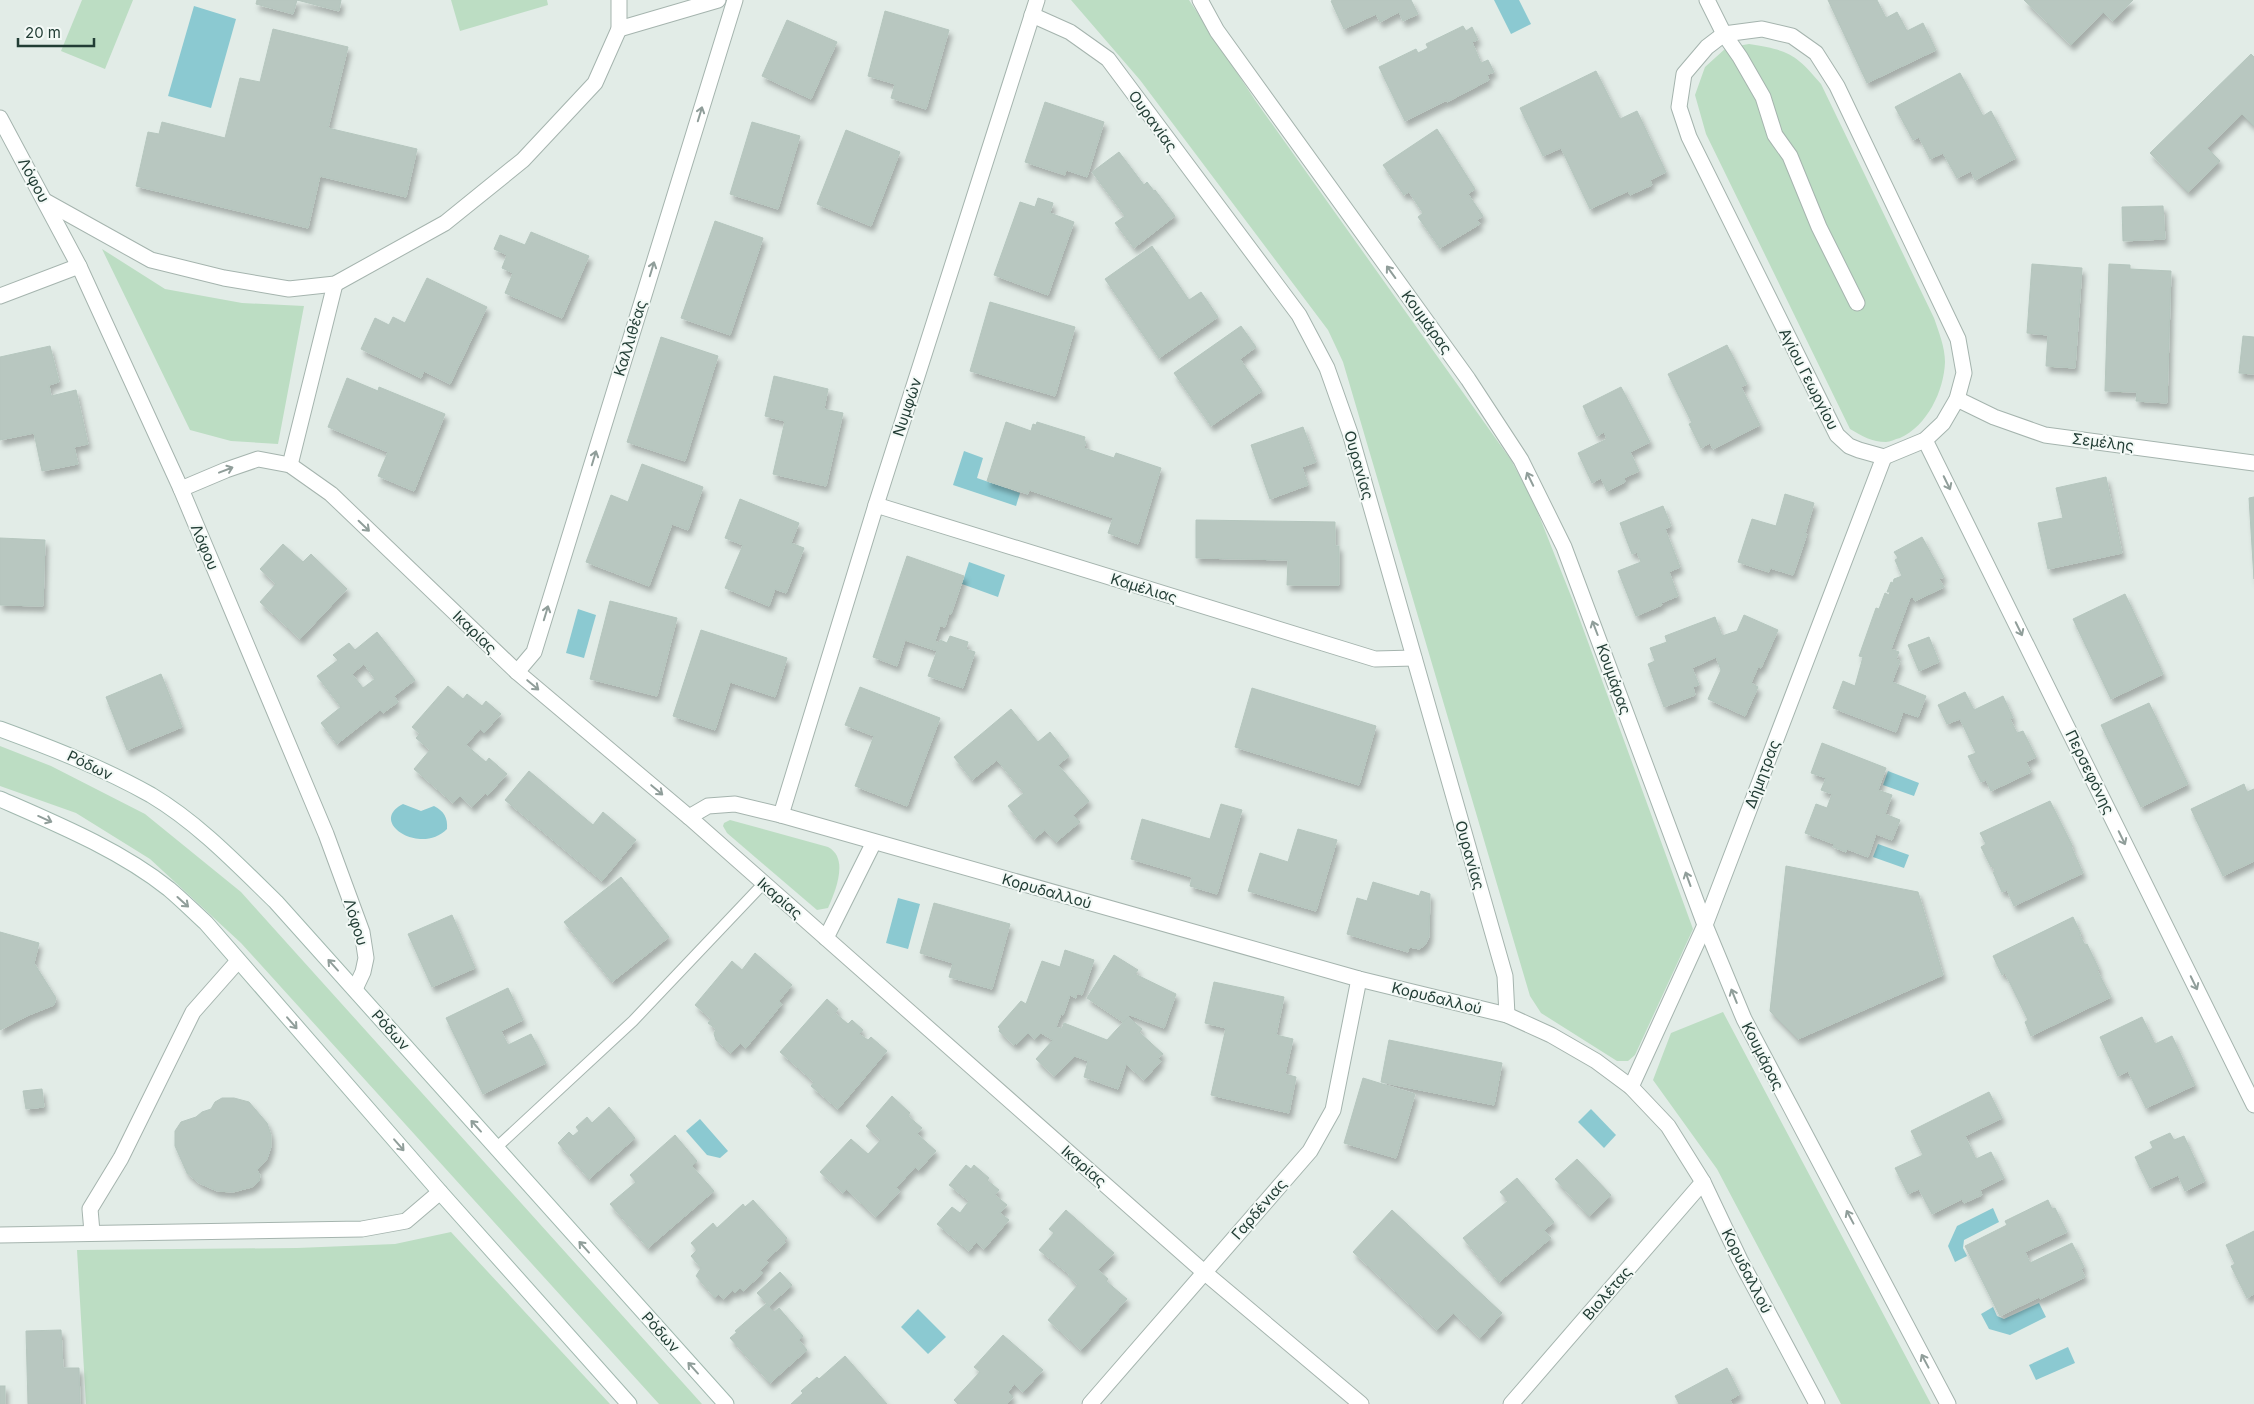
<svg xmlns="http://www.w3.org/2000/svg" width="2254" height="1404" font-family="Inter,sans-serif">
<style>
.green{fill:#bcddc3}
.water{fill:#8bc9d1}
.building{fill:#b8c7c0;stroke:#b5c6be;fill-rule:evenodd;filter:url(#shadow)}
.lines{fill:none;stroke-linecap:round;stroke-linejoin:round}
.lane-casing{stroke:#a5b4ae;stroke-width:12}
.street-casing{stroke:#a5b4ae;stroke-width:17}
.secondary-casing{stroke:#a1b8af;stroke-width:17}
.lane{stroke:#fff;stroke-width:10}
.street{stroke:#fff;stroke-width:15}
.secondary{stroke:#fff;stroke-width:15}
.oneway{stroke:#909e9a}
.labels{text-anchor:middle;dominant-baseline:central;stroke-width:4;stroke-linejoin:round;paint-order:stroke}
.street-label{font-size:15px;fill:#223d35;stroke:#f3f9f6}
</style>
<defs>
<filter id="shadow"><feDropShadow dx="3" dy="5.5" stdDeviation="2.5" flood-color="#0004"/></filter>
</defs>
<rect width="100%" height="100%" fill="#e2ece7"/>
<g class="green">
<polygon points="82,0 133,0 105,69 61,51"/>
<polygon points="451,0 547,0 548,5 460,31"/>
<polygon points="1071,0 1189,0 1255,100 1511,460 1534,503 1573,601 1693,929 1635,1055 1628,1061 1617,1061 1541,1013 1530,996 1343,362 1328,330 1140,80"/>
<path d="M1749 44C1788 50 1796 54 1821 84L1934 318C1939 333 1945 347 1945 362 1944 391 1927 426 1900 438 1895 439 1890 442 1886 442 1872 442 1862 436 1850 429L1706 134 1695 95 1705 67 1726 48Z"/>
<polygon points="102,249 165,289 242,303 304,306 278,444 231,441 190,430"/>
<polygon points="0,746 51,766 145,814 241,892 702,1404 659,1404 241,943 150,859 76,813 0,786"/>
<path d="M730 820 828 847C849 858 836 890 828 908L817 910 727 833 723 826 724 823Z"/>
<polygon points="1723,1012 1931,1404 1841,1404 1717,1169 1653,1080 1671,1033"/>
<polygon points="451,1232 610,1404 86,1404 77,1250 297,1248 395,1244"/>
</g>
<g class="water">
<polygon points="1494,0 1519,0 1531,24 1511,34"/>
<polygon points="194,6 236,19 211,108 168,96"/>
<polygon points="964,451 983,458 977,478 1020,493 1016,506 953,485"/>
<polygon points="969,562 1005,575 998,597 962,584"/>
<polygon points="578,609 596,615 584,658 566,653"/>
<polygon points="1888,771 1919,783 1914,796 1883,785"/>
<path d="M403 804 421 811 434 806C444 811 448 818 447 829 421 856 367 822 403 804Z"/>
<polygon points="1878,844 1909,855 1904,868 1873,857"/>
<polygon points="898,898 920,904 908,949 886,943"/>
<polygon points="1591,1109 1616,1135 1604,1148 1578,1122"/>
<polygon points="700,1119 728,1151 720,1158 707,1155 686,1131"/>
<polygon points="1993,1208 1999,1222 1964,1240 1963,1248 1967,1256 1955,1262 1948,1246 1957,1226"/>
<polygon points="2039,1303 2046,1317 2010,1335 1989,1329 1981,1314 1993,1307 1997,1316 2004,1319"/>
<polygon points="918,1309 946,1337 928,1354 901,1327"/>
<polygon points="2068,1347 2075,1363 2036,1380 2029,1365"/>
</g>
<g class="building">
<polygon points="257,0 297,0 293,14 256,4"/>
<polygon points="297,0 341,0 339,11"/>
<polygon points="1333,0 1411,0 1418,14 1403,21 1399,12 1380,22 1376,14 1344,29 1331,1"/>
<polygon points="1828,0 1877,0 1886,18 1897,12 1907,31 1923,23 1936,50 1867,83"/>
<polygon points="2024,0 2133,0 2113,21 2103,12 2071,45"/>
<polygon points="885,11 949,30 926,109 891,98 895,84 868,76"/>
<polygon points="787,20 837,42 811,99 762,76"/>
<polygon points="1463,26 1466,31 1472,27 1478,40 1472,42 1481,63 1488,60 1494,72 1487,75 1489,80 1447,102 1447,100 1405,121 1379,67 1416,49 1418,53 1428,48 1426,44"/>
<polygon points="273,29 348,47 328,128 417,149 406,197 320,176 308,228 136,186 148,132 159,134 162,122 225,138 240,78 260,82"/>
<polygon points="2251,54 2254,57 2254,126 2242,114 2207,148 2220,161 2188,192 2150,153"/>
<polygon points="1596,71 1620,119 1637,111 1666,172 1650,180 1652,185 1630,195 1628,191 1590,209 1561,148 1543,156 1520,108"/>
<polygon points="1960,73 1983,116 1991,111 2016,158 1975,180 1971,171 1957,178 1943,153 1930,159 1919,137 1913,140 1895,107"/>
<polygon points="1045,102 1104,122 1087,177 1066,170 1065,175 1025,162"/>
<polygon points="752,122 800,136 778,209 730,194"/>
<polygon points="1437,129 1475,189 1468,194 1483,216 1477,220 1480,224 1440,248 1418,217 1423,213 1409,192 1404,195 1383,165"/>
<polygon points="846,130 900,152 871,226 817,204"/>
<polygon points="1119,152 1144,185 1147,182 1154,191 1155,190 1175,216 1134,248 1115,223 1125,216 1092,172"/>
<polygon points="1038,198 1053,203 1050,213 1074,222 1048,295 994,275 1020,202 1035,207"/>
<polygon points="2163,206 2165,239 2123,241 2122,207"/>
<polygon points="715,221 763,238 730,335 681,318"/>
<polygon points="531,232 589,256 562,318 505,293 513,273 502,268 507,255 494,249 500,235 525,245"/>
<polygon points="1152,246 1189,300 1201,292 1218,317 1159,358 1105,279"/>
<polygon points="2032,264 2082,268 2075,368 2046,366 2048,335 2027,333"/>
<polygon points="2109,264 2130,265 2130,269 2171,271 2167,403 2136,401 2137,392 2105,391"/>
<polygon points="427,278 487,307 450,384 424,371 421,378 361,349 375,318 389,325 393,317 405,323"/>
<polygon points="990,302 1075,327 1055,396 970,371"/>
<polygon points="1241,326 1256,347 1240,359 1262,391 1211,426 1174,373"/>
<polygon points="2243,336 2254,337 2254,374 2239,373"/>
<polygon points="661,337 718,356 685,461 627,442"/>
<polygon points="1727,345 1747,384 1741,387 1760,425 1713,449 1710,443 1701,448 1689,424 1692,423 1668,374"/>
<polygon points="50,346 59,382 49,385 51,396 76,390 88,444 74,447 78,464 42,471 34,433 0,440 0,357"/>
<polygon points="774,376 828,389 824,409 843,413 826,486 773,474 785,421 765,416"/>
<polygon points="347,378 378,391 379,387 445,414 414,491 378,476 388,452 328,427"/>
<polygon points="1621,387 1650,442 1630,452 1639,471 1624,478 1625,482 1607,491 1601,478 1592,483 1578,453 1607,439 1604,432 1597,436 1583,406"/>
<polygon points="1006,422 1031,431 1033,424 1036,425 1037,422 1085,437 1084,441 1086,442 1084,448 1114,458 1116,453 1161,468 1138,544 1108,533 1113,518 1029,490 1028,494 987,481"/>
<polygon points="1303,427 1316,462 1302,467 1308,485 1270,499 1251,445"/>
<polygon points="642,464 703,487 688,530 672,524 649,586 586,562 611,495 628,502"/>
<polygon points="2106,477 2122,553 2048,569 2038,523 2063,518 2056,488"/>
<polygon points="1785,494 1814,503 1805,534 1807,534 1793,575 1770,568 1769,572 1738,562 1752,519 1776,526"/>
<polygon points="2254,497 2254,579 2249,498"/>
<polygon points="740,499 799,523 791,543 804,548 786,593 775,589 769,606 725,588 743,545 725,538"/>
<polygon points="1663,506 1671,526 1665,529 1680,567 1669,572 1678,596 1661,603 1662,605 1636,616 1618,571 1641,562 1637,552 1632,554 1620,523"/>
<polygon points="1196,520 1335,522 1335,546 1339,546 1339,585 1287,585 1288,560 1196,558"/>
<polygon points="1922,537 1944,577 1939,579 1944,587 1915,601 1913,597 1910,598 1891,649 1899,652 1896,659 1900,661 1892,682 1926,696 1918,717 1903,712 1896,732 1833,708 1843,681 1855,686 1863,657 1859,656 1876,608 1879,609 1885,593 1889,595 1890,592 1887,592 1891,582 1893,583 1894,579 1902,576 1895,560 1898,558 1894,552"/>
<polygon points="0,538 45,540 43,606 0,605"/>
<polygon points="283,544 303,562 311,554 347,589 300,639 260,602 276,584 260,569"/>
<polygon points="907,556 964,576 951,614 949,613 945,627 940,626 935,641 939,643 940,640 947,643 950,636 968,642 966,649 975,652 963,688 928,676 937,651 905,640 897,666 873,657"/>
<polygon points="2125,594 2163,674 2111,699 2073,619"/>
<polygon points="610,601 677,618 657,696 590,679"/>
<polygon points="1744,615 1778,630 1761,668 1758,667 1751,683 1758,687 1745,716 1708,699 1721,670 1716,657 1692,668 1699,685 1693,687 1695,695 1664,707 1648,664 1655,661 1650,648 1667,642 1665,636 1715,617 1722,636 1737,631"/>
<polygon points="701,630 787,658 775,697 730,682 715,730 673,716"/>
<path d="M377 632 415 680 394 696 398 702 383 713 380 710 337 744 321 723 341 707 317 676 338 660 333 655 349 643 355 650ZM364 664 375 679 363 688 352 674Z"/>
<polygon points="1929,637 1939,662 1919,671 1908,645"/>
<polygon points="161,674 182,727 127,750 106,697"/>
<polygon points="448,686 463,699 467,694 482,706 486,701 501,714 484,733 480,729 466,745 486,762 489,758 507,774 488,795 485,793 472,807 460,796 453,803 414,769 430,750 416,738 420,734 412,727"/>
<polygon points="860,687 940,718 907,806 855,786 874,736 845,725"/>
<polygon points="1252,688 1376,726 1359,785 1235,747"/>
<polygon points="1965,692 1974,710 2003,696 2013,718 2010,719 2017,733 2023,731 2036,757 2026,762 2031,772 1991,791 1986,780 1981,782 1968,756 1976,753 1960,719 1947,724 1938,705"/>
<polygon points="2149,703 2188,784 2141,807 2101,725"/>
<polygon points="1011,709 1038,742 1050,732 1069,756 1058,765 1089,801 1073,815 1080,822 1056,842 1045,830 1034,839 1008,806 1024,793 997,760 972,780 954,757"/>
<polygon points="1822,743 1886,768 1878,790 1892,795 1885,814 1900,820 1892,840 1876,834 1868,857 1847,849 1846,852 1833,847 1834,844 1805,833 1816,804 1827,808 1832,794 1821,790 1826,778 1811,773"/>
<polygon points="529,771 593,825 603,812 636,840 602,881 505,800"/>
<polygon points="2244,784 2247,792 2254,789 2254,861 2223,876 2191,809"/>
<polygon points="2050,801 2072,845 2071,846 2083,873 2014,906 2007,890 2002,892 1993,872 1995,872 1993,866 1991,867 1981,847 1986,844 1980,833"/>
<polygon points="1221,804 1242,810 1217,894 1190,886 1192,877 1131,859 1142,819 1210,839"/>
<polygon points="1298,829 1337,840 1316,911 1248,891 1260,853 1288,862"/>
<polygon points="1786,866 1918,892 1943,975 1798,1039 1770,1011"/>
<polygon points="621,877 669,937 612,982 564,922"/>
<polygon points="1373,882 1419,896 1421,891 1430,894 1429,937 1425,945 1419,949 1409,947 1408,952 1347,934 1357,898 1367,901"/>
<polygon points="934,903 1010,924 992,989 949,977 953,963 920,953"/>
<polygon points="452,915 475,968 432,987 408,934"/>
<polygon points="2073,917 2081,934 2079,934 2085,945 2087,944 2099,969 2097,970 2111,997 2031,1036 2025,1022 2028,1020 2005,973 2002,975 1993,956"/>
<polygon points="0,932 39,943 34,963 56,998 54,1005 29,1015 0,1030"/>
<polygon points="1065,950 1094,960 1082,995 1077,993 1076,998 1070,995 1063,1015 1061,1014 1056,1027 1062,1029 1064,1023 1107,1040 1128,1017 1142,1029 1139,1032 1163,1054 1158,1058 1161,1061 1144,1080 1126,1064 1118,1089 1084,1077 1088,1061 1075,1056 1054,1076 1036,1059 1053,1040 1041,1033 1035,1039 1028,1033 1017,1044 1015,1043 1014,1045 999,1031 1000,1029 998,1027 1021,1001 1026,1004 1042,961 1060,967"/>
<polygon points="755,953 792,985 779,1001 782,1004 746,1048 740,1043 731,1053 716,1040 714,1034 716,1029 708,1023 711,1019 695,1005 732,961 742,970"/>
<polygon points="1114,955 1138,970 1135,974 1176,994 1164,1028 1130,1015 1123,1022 1087,998"/>
<polygon points="1214,982 1284,997 1276,1035 1293,1039 1285,1074 1296,1077 1289,1113 1211,1095 1226,1028 1205,1023"/>
<polygon points="508,988 523,1020 501,1031 508,1045 531,1034 546,1063 483,1094 446,1018"/>
<polygon points="827,999 838,1009 835,1013 848,1024 852,1020 863,1030 859,1034 868,1040 871,1037 887,1051 838,1109 811,1086 814,1082 780,1052"/>
<polygon points="2142,1017 2155,1044 2172,1036 2195,1085 2146,1108 2128,1071 2118,1076 2100,1037"/>
<polygon points="1389,1040 1502,1063 1494,1105 1381,1082"/>
<polygon points="1363,1078 1415,1094 1396,1158 1344,1143"/>
<polygon points="42,1089 44,1107 26,1109 23,1091"/>
<polygon points="1989,1092 2002,1118 1965,1136 1976,1159 1991,1152 2004,1178 1980,1190 1982,1195 1964,1203 1962,1199 1932,1214 1919,1189 1908,1194 1895,1168 1923,1155 1911,1131"/>
<polygon points="892,1096 910,1113 908,1116 922,1128 917,1134 936,1151 919,1170 915,1167 896,1188 900,1191 876,1217 846,1189 843,1193 820,1172 851,1139 868,1154 881,1140 866,1126"/>
<polygon points="222,1098 234,1098 249,1102 267,1123 271,1135 271,1147 267,1159 257,1170 260,1175 259,1181 252,1187 233,1192 217,1191 199,1183 187,1173 175,1146 175,1131 181,1122 196,1117 202,1112 211,1109 215,1102"/>
<polygon points="609,1107 635,1138 589,1179 558,1143 569,1132 573,1136 579,1131 576,1127 587,1117 592,1123"/>
<polygon points="2170,1133 2174,1140 2184,1136 2205,1181 2185,1191 2178,1175 2150,1188 2135,1157 2153,1148 2150,1142"/>
<polygon points="675,1135 697,1161 692,1166 714,1191 648,1248 610,1204 636,1182 630,1175"/>
<polygon points="1577,1159 1611,1195 1589,1216 1555,1179"/>
<polygon points="966,1165 971,1169 974,1165 989,1178 987,1180 999,1190 995,1195 1007,1205 1000,1213 1009,1220 984,1249 976,1242 969,1251 937,1224 952,1207 960,1213 969,1201 949,1185"/>
<polygon points="1517,1178 1554,1222 1544,1230 1551,1238 1499,1282 1463,1238 1508,1201 1500,1192"/>
<polygon points="753,1200 787,1238 784,1241 785,1243 766,1260 768,1263 760,1270 763,1273 743,1291 740,1288 735,1293 733,1290 723,1299 719,1294 715,1298 696,1276 701,1268 691,1256 697,1250 691,1243 713,1223 717,1228 743,1204 745,1207"/>
<polygon points="2048,1200 2052,1209 2055,1208 2067,1232 2025,1252 2030,1263 2072,1243 2084,1267 2081,1269 2085,1277 2040,1299 2039,1297 2000,1316 1965,1246 2007,1225 2005,1221"/>
<polygon points="1066,1210 1114,1253 1098,1270 1108,1279 1106,1281 1127,1299 1081,1350 1048,1320 1078,1285 1068,1276 1070,1275 1039,1250 1054,1233 1049,1229"/>
<polygon points="1392,1210 1502,1313 1480,1338 1453,1313 1437,1330 1353,1252"/>
<polygon points="2254,1231 2254,1294 2247,1298 2231,1266 2235,1264 2226,1245"/>
<polygon points="780,1272 792,1285 769,1306 757,1293"/>
<polygon points="766,1304 774,1312 779,1308 803,1336 799,1340 807,1350 770,1383 730,1338 737,1332 735,1331"/>
<polygon points="61,1330 63,1368 79,1368 80,1404 28,1404 26,1331"/>
<polygon points="1003,1335 1043,1370 1023,1392 1014,1384 1008,1392 1013,1397 1007,1404 958,1404 954,1400 980,1372 974,1367"/>
<polygon points="845,1356 887,1404 791,1404 803,1393 801,1391 817,1377 819,1379"/>
<polygon points="1727,1368 1740,1394 1730,1400 1732,1404 1679,1404 1675,1396"/>
<rect x="0" y="1386" width="5" height="18"/>
</g>
<g class="lines">
<defs>
<polyline id="lane" points="496,1148 633,1021 763,884"/>
<g id="street">
<polyline points="1200,0 1217,31 1468,379 1521,460 1564,547 1705,925 1744,1019 1948,1404"/>
<polyline points="1707,0 1724,34 1740,57 1763,97 1775,135 1790,156 1819,227 1857,303"/>
<polyline points="1032,15 1070,32 1108,59 1299,315 1327,368 1350,433 1505,976 1507,1015"/>
<polyline points="619,29 718,0"/>
<polygon points="1762,29 1792,36 1816,53 1837,86 1958,339 1964,373 1957,399 1943,423 1925,440 1884,457 1859,450 1849,446 1837,435 1689,137 1679,107 1684,74 1707,47 1724,34"/>
<polyline points="0,118 79,266 181,489 326,834 362,932 366,958 363,972 355,989"/>
<polyline points="45,201 151,260 224,278 289,289 335,284 445,223 523,160 595,83 619,29 619,0"/>
<polyline points="0,296 79,266"/>
<polyline points="1957,399 1994,417 2045,435 2254,463"/>
<polyline points="1925,440 2254,1105"/>
<polyline points="290,465 335,284"/>
<polyline points="181,489 226,470 258,459 290,465 331,494 517,672 689,817 1204,1272 1361,1404"/>
<polyline points="876,505 1375,659 1414,658"/>
<polyline points="517,672 534,652 735,0"/>
<polyline points="781,815 876,505 1037,0"/>
<polyline points="689,817 708,806 735,804 781,815 1359,979 1507,1015 1551,1035 1596,1061 1631,1087 1668,1126 1703,1182 1740,1260 1817,1404"/>
<polyline points="826,938 874,842"/>
<polyline points="1631,1087 1705,925 1884,457"/>
<polyline points="92,1232 90,1209 121,1158 193,1012 238,961"/>
<polyline points="0,1235 362,1229 406,1221 440,1192"/>
<polyline points="1090,1404 1310,1151 1333,1110 1359,979"/>
<polyline points="1511,1404 1703,1182"/>
</g>
<g id="secondary">
<path d="M0 729C52 748 103 768 151 795 198 823 237 864 276 902L726 1404"/>
<path d="M0 799C57 824 120 850 169 889 182 900 194 912 206 923L440 1192 629 1404"/>
</g>
</defs>
<use href="#lane" class="lane-casing"/>
<use href="#street" class="street-casing"/>
<use href="#secondary" class="secondary-casing"/>
<use href="#lane" class="lane"/>
<use href="#street" class="street"/>
<use href="#secondary" class="secondary"/>
</g>
<defs><path id="oneway-shaft" d="M-6 0H5M1.5-3L5.5 0L1.5 3" fill="none" stroke-width="1.6" stroke-linecap="round" stroke-linejoin="round" transform="scale(1.25)"/></defs>
<g class="oneway">
<use href="#oneway-shaft" transform="translate(700 114) rotate(-73)"/>
<use href="#oneway-shaft" transform="translate(652 269) rotate(-73)"/>
<use href="#oneway-shaft" transform="translate(1391 272) rotate(-126)"/>
<use href="#oneway-shaft" transform="translate(594 458) rotate(-73)"/>
<use href="#oneway-shaft" transform="translate(226 470) rotate(-21)"/>
<use href="#oneway-shaft" transform="translate(1530 479) rotate(-116)"/>
<use href="#oneway-shaft" transform="translate(1947 483) rotate(64)"/>
<use href="#oneway-shaft" transform="translate(364 526) rotate(44)"/>
<use href="#oneway-shaft" transform="translate(546 613) rotate(-73)"/>
<use href="#oneway-shaft" transform="translate(1595 628) rotate(-111)"/>
<use href="#oneway-shaft" transform="translate(2019 629) rotate(64)"/>
<use href="#oneway-shaft" transform="translate(533 685) rotate(40)"/>
<use href="#oneway-shaft" transform="translate(657 790) rotate(40)"/>
<use href="#oneway-shaft" transform="translate(45 819) rotate(24)"/>
<use href="#oneway-shaft" transform="translate(2122 838) rotate(64)"/>
<use href="#oneway-shaft" transform="translate(1688 879) rotate(-110)"/>
<use href="#oneway-shaft" transform="translate(183 902) rotate(42)"/>
<use href="#oneway-shaft" transform="translate(333 965) rotate(-132)"/>
<use href="#oneway-shaft" transform="translate(2194 983) rotate(64)"/>
<use href="#oneway-shaft" transform="translate(1734 996) rotate(-112)"/>
<use href="#oneway-shaft" transform="translate(292 1023) rotate(49)"/>
<use href="#oneway-shaft" transform="translate(476 1126) rotate(-132)"/>
<use href="#oneway-shaft" transform="translate(399 1145) rotate(49)"/>
<use href="#oneway-shaft" transform="translate(1850 1217) rotate(-118)"/>
<use href="#oneway-shaft" transform="translate(584 1247) rotate(-132)"/>
<use href="#oneway-shaft" transform="translate(1925 1361) rotate(-118)"/>
<use href="#oneway-shaft" transform="translate(693 1368) rotate(-132)"/>
</g>
<g class="labels">
<g class="street-label">
<text transform="translate(1153 121) rotate(54)">Ουρανίας</text>
<text transform="translate(34 180) rotate(62)">Λόφου</text>
<text transform="translate(1427 322) rotate(54)">Κουμάρας</text>
<text transform="translate(630 338) rotate(-73)">Καλλιθέας</text>
<text transform="translate(1809 379) rotate(63)">Αγίου Γεωργίου</text>
<text transform="translate(907 407) rotate(-72)">Νυμφών</text>
<text transform="translate(2103 442) rotate(7)">Σεμέλης</text>
<text transform="translate(1359 465) rotate(74)">Ουρανίας</text>
<text transform="translate(205 547) rotate(67)">Λόφου</text>
<text transform="translate(1144 588) rotate(17)">Καμέλιας</text>
<text transform="translate(475 632) rotate(44)">Ικαρίας</text>
<text transform="translate(1614 679) rotate(70)">Κουμάρας</text>
<text transform="translate(90 765) rotate(26)">Ρόδων</text>
<text transform="translate(2090 772) rotate(64)">Περσεφόνης</text>
<text transform="translate(1762 774) rotate(-69)">Δήμητρας</text>
<text transform="translate(1470 855) rotate(74)">Ουρανίας</text>
<text transform="translate(1047 891) rotate(16)">Κορυδαλλού</text>
<text transform="translate(780 898) rotate(41)">Ικαρίας</text>
<text transform="translate(356 922) rotate(73)">Λόφου</text>
<text transform="translate(1437 998) rotate(14)">Κορυδαλλού</text>
<text transform="translate(391 1030) rotate(48)">Ρόδων</text>
<text transform="translate(1763 1056) rotate(63)">Κουμάρας</text>
<text transform="translate(1084 1166) rotate(41)">Ικαρίας</text>
<text transform="translate(1259 1209) rotate(-49)">Γαρδένιας</text>
<text transform="translate(1747 1271) rotate(63)">Κορυδαλλού</text>
<text transform="translate(1607 1293) rotate(-49)">Βιολέτας</text>
<text transform="translate(661 1332) rotate(48)">Ρόδων</text>
</g>
</g>
<path d="M18 38v8h76v-8" fill="none" stroke="#223d35" stroke-width="2.5"/>
<text x="25" y="38" font-size="15" fill="#223d35" stroke="#f3f9f6" stroke-width="4" paint-order="stroke">20 m</text>
</svg>
